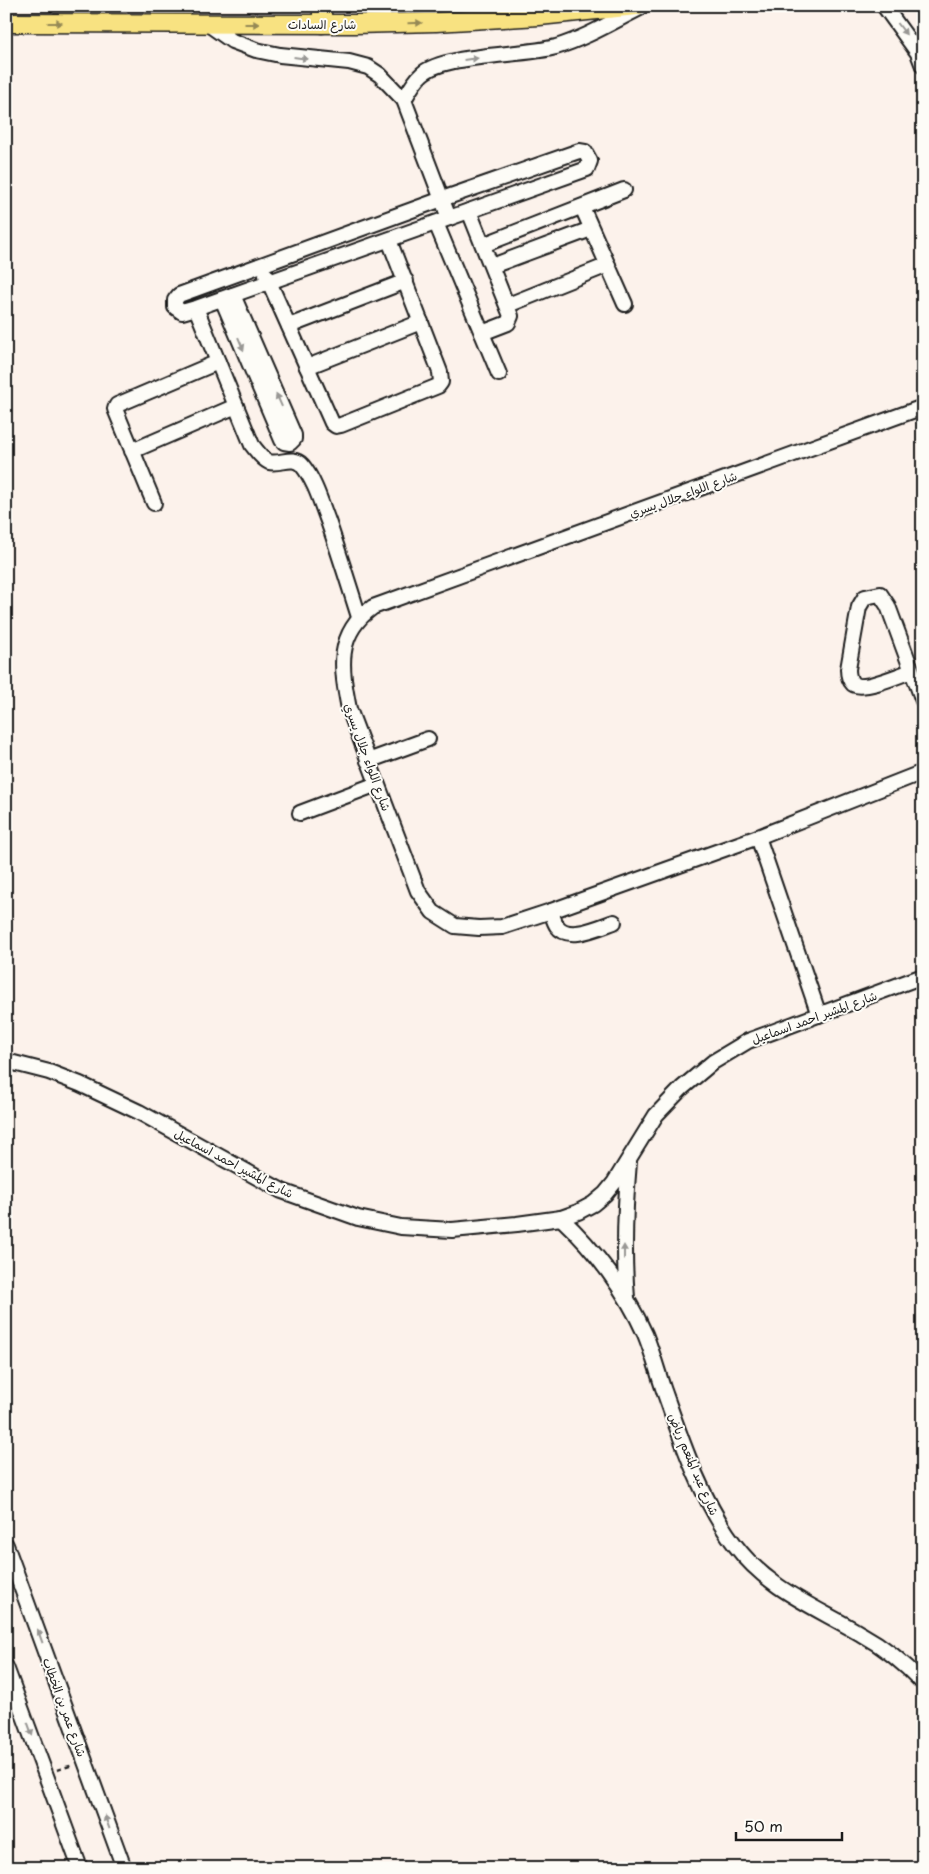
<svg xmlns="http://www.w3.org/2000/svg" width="929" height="1874" font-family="'Playpen Sans','Playpen Sans Arabic',sans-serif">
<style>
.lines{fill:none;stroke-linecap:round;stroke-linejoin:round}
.minor-casing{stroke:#1c1c1c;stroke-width:18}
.major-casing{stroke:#1c1c1c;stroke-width:21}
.path{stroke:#1c1c1c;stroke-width:2.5;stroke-dasharray:5 4;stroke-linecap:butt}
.minor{stroke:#fdfcf7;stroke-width:14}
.major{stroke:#f8e281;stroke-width:18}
.oneway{fill:#958954}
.oneway2{fill:#989794}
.labels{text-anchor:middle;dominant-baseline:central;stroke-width:4;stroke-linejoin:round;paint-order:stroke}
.street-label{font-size:12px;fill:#1c1c1c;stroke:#fdfcf7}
</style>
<rect width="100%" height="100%" fill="#fcf2eb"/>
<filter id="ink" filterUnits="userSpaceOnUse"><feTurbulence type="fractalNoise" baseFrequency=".02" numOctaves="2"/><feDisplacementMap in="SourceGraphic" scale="10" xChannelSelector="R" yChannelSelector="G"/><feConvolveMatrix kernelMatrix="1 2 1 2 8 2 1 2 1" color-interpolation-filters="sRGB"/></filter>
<g filter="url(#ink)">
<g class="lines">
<defs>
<g id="minor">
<polyline points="884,6 918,53 923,66"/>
<polyline points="208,24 232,41 256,50 280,55 349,62 368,67 380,75 404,100 449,218"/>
<path d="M404 100C409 91 414 81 422 74 444 54 523 56 556 47 586 38 612 22 640 8"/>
<polygon points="579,151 585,152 590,161 587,169 196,308 182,312 175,307 175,300 179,295 442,199"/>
<polyline points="582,207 625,304"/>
<polyline points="469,211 511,316 508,323 482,333"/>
<polyline points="436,223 499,374"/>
<polyline points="483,245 624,190"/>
<polyline points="492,266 591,229"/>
<polyline points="266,275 332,423 336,426 341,425 438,386 441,382 440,372 389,240"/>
<polyline points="222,299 282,440 284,442 290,443 294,439 294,435 233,295"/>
<polyline points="508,305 608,265"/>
<path d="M196 308 252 445C257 451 262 459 269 462 280 465 293 455 302 465 315 481 321 503 328 521 339 553 349 585 359 617"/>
<polyline points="289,326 406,281"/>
<polyline points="307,367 421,322"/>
<path d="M923 407 373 607C335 634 341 668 349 709L418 891 433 912 455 926 479 928 502 927 551 911 758 837 923 772"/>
<polyline points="132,451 236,406"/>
<polyline points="154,503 115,409 117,405 218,362"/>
<path d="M911 671C900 675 863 691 853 684 849 680 848 674 848 669L859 607 865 597 880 594 888 606 923 701"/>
<polyline points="368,761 428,739"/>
<polyline points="300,813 377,784"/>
<polyline points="758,837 819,1015"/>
<path d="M551 911C553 916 554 922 557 926 568 942 599 927 614 922"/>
<polyline points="6,1061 49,1072 80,1084 139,1112 282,1191 358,1218 401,1227 452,1230 517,1224 561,1218 578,1212 593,1204 605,1194 614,1183 656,1115 682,1088 713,1062 748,1041 923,976"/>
<path d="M561 1218C595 1250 626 1291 645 1334 652 1351 657 1370 663 1388 681 1439 702 1502 735 1545 769 1590 814 1606 861 1634 883 1646 905 1664 923 1683"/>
<path d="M627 1298C623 1251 625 1208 629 1162"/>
<polyline points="6,1545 124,1868"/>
<polyline points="6,1667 80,1868"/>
</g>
<g id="major">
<polyline points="6,23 354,24 436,22 539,16 636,6"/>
<polyline points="322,24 322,6"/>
</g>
</defs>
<use href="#minor" class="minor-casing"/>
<use href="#major" class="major-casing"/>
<polyline class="path" points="57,1770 73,1765"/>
<use href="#minor" class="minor"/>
<use href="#major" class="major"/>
</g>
<defs><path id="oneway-solid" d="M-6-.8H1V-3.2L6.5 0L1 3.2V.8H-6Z" transform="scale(1.25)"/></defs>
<g class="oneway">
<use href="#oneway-solid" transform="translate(55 23)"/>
<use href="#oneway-solid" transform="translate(415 23) rotate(-1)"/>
<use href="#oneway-solid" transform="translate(252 24)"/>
</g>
<g class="oneway2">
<use href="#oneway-solid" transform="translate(902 29) rotate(53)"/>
<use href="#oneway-solid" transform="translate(301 58) rotate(7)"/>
<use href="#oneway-solid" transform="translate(471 59) rotate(-7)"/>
<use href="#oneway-solid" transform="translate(241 344) rotate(67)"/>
<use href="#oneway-solid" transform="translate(279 400) rotate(-114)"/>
<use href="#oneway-solid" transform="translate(624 1252) rotate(-90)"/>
<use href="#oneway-solid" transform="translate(40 1636) rotate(-110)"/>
<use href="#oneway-solid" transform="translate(30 1729) rotate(70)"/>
<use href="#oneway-solid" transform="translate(107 1822) rotate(-110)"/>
</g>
</g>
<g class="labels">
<g class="street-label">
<text x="322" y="24">شارع السادات</text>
<text transform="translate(683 494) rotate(-20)">شارع اللواء جلال يسري</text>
<text transform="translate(368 757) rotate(70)">شارع اللواء جلال يسري</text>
<text transform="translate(814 1017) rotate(-20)">شارع المشير احمد اسماعيل</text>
<text transform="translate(234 1163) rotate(28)">شارع المشير احمد اسماعيل</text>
<text transform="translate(694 1464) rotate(67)">شارع عبد المنعم رياض</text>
<text transform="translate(65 1707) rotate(70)">شارع عمر بن الخطاب</text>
</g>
</g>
<rect width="929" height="1874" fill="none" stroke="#fdfcf7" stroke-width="25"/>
<rect x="12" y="12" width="904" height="1849" fill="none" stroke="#1c1c1c" stroke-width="2" filter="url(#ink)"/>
<path d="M736 1832v8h106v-8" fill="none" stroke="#1c1c1c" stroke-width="2.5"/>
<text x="744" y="1832" font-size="15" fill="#1c1c1c" stroke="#fdfcf7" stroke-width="4" paint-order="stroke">50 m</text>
</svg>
